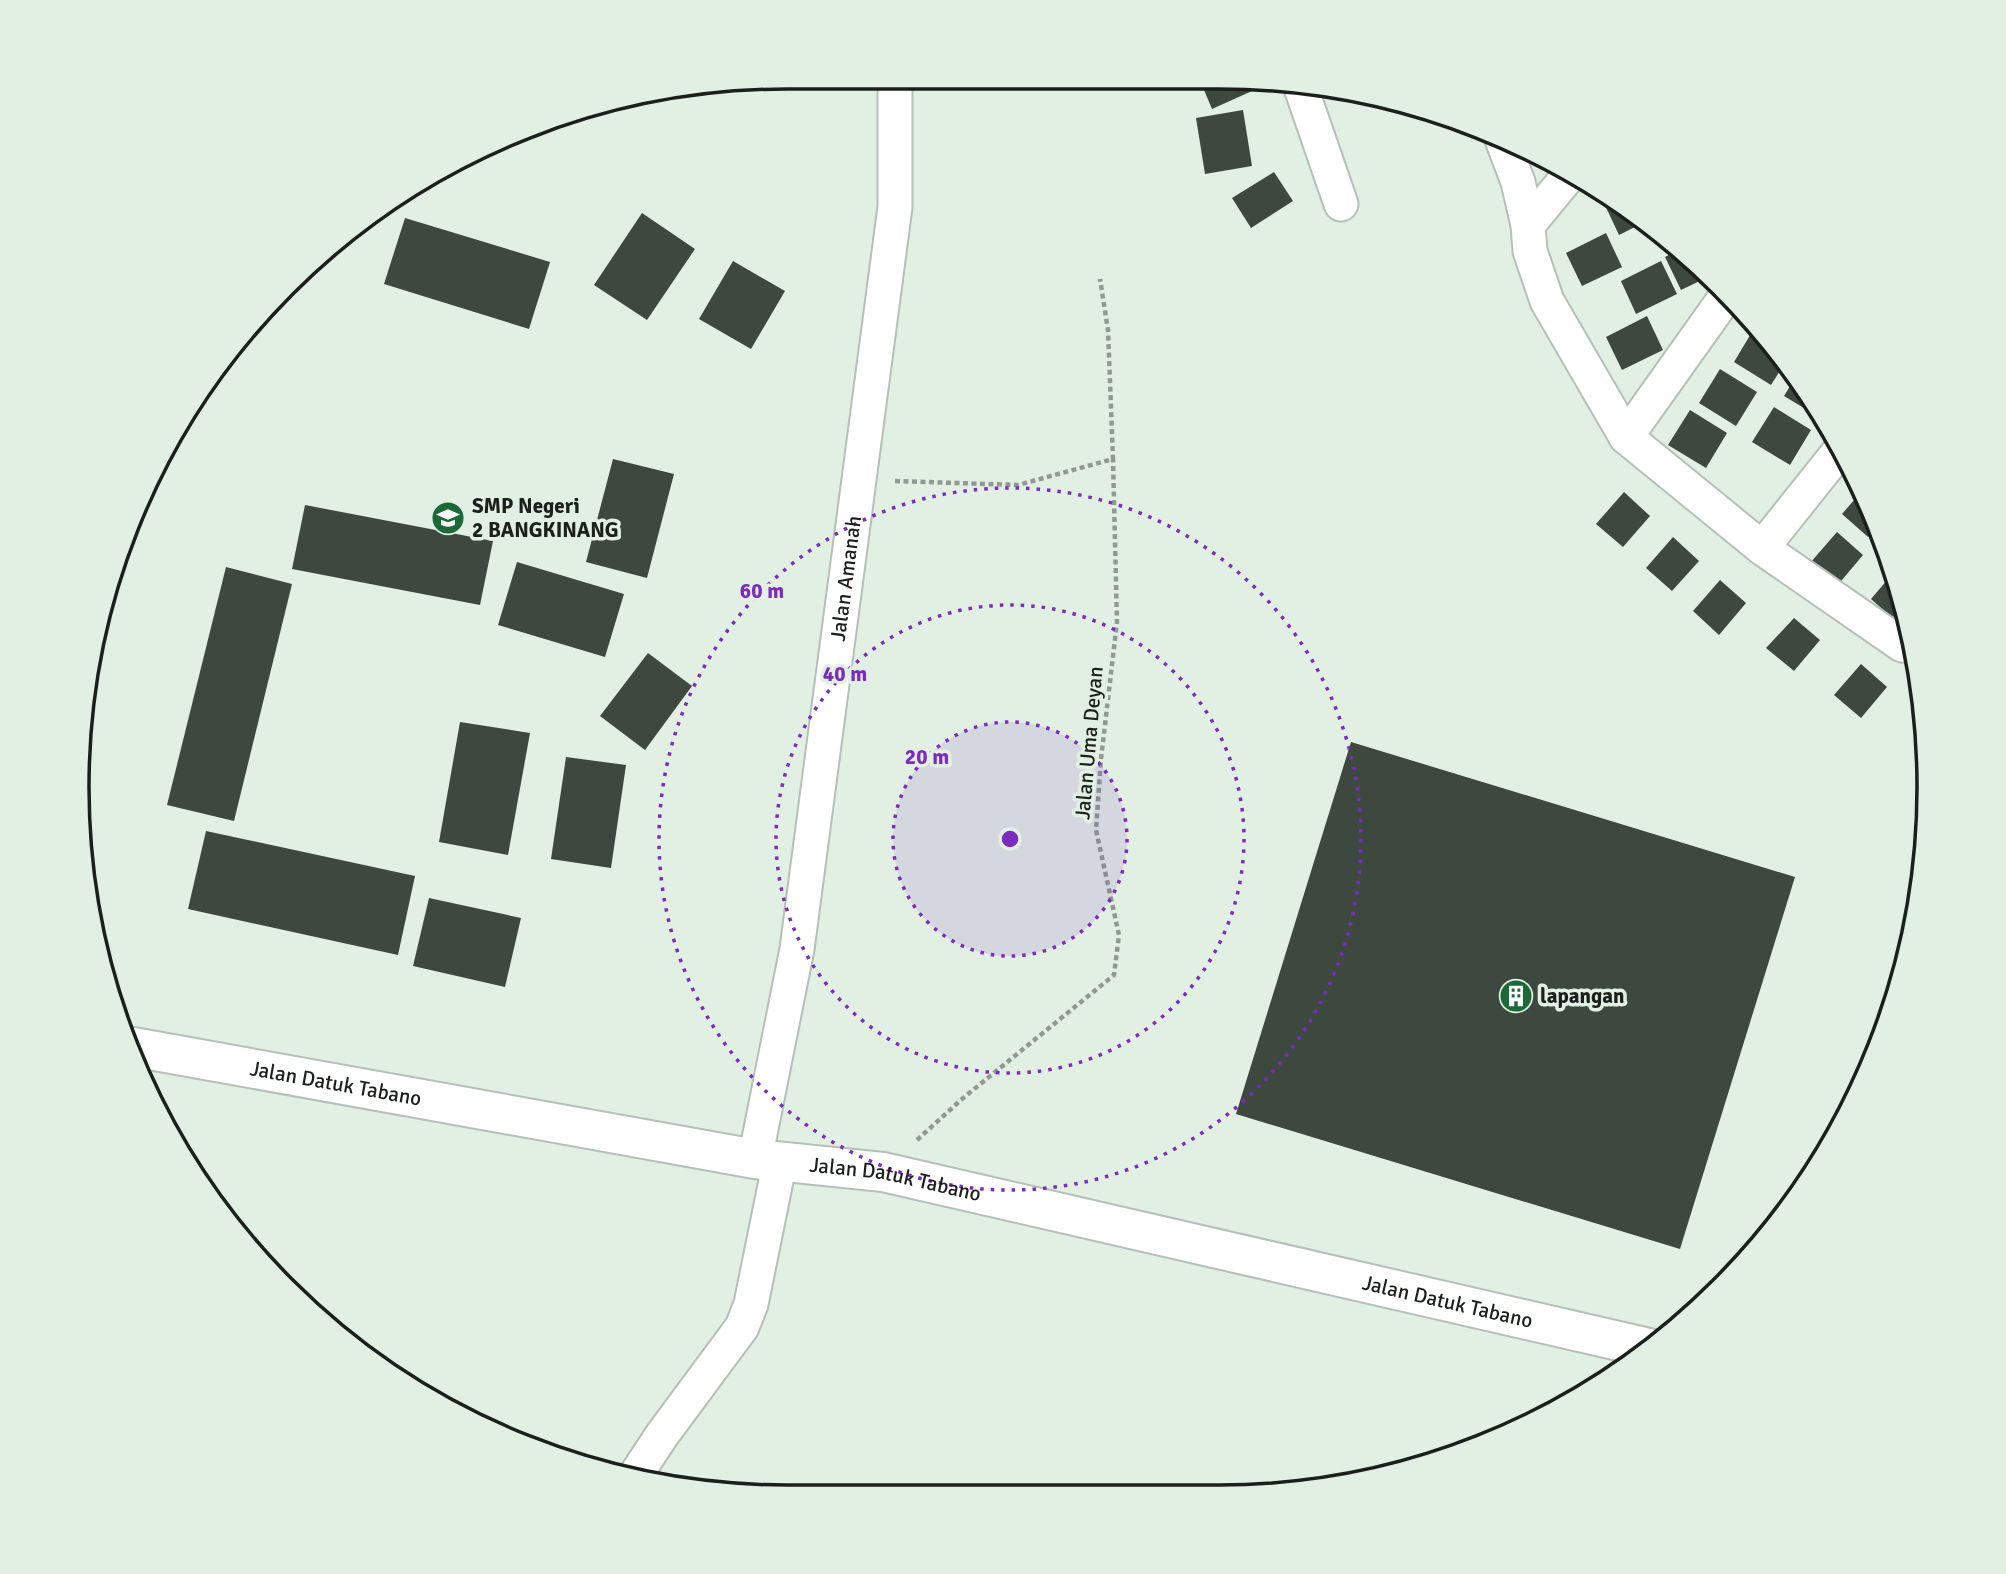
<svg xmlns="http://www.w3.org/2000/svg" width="2006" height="1574" font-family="Signika,sans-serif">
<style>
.building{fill:#3d483f}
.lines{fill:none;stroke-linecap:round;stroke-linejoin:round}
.minor-casing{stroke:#b3c1b6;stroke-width:37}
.tertiary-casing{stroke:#b3c1b6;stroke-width:42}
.path{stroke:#909a92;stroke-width:4.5;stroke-dasharray:5 3.5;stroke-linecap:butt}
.minor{stroke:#fff;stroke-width:33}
.tertiary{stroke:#fff;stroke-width:38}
.ring{fill:none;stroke:#7b2cbf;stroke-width:3.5;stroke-dasharray:3.5 7}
.labels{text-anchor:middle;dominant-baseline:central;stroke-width:7;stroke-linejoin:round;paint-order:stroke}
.poi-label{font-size:21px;font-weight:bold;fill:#1b201c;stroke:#e2f0e4;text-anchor:start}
.street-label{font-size:21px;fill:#1b201c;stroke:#e2f0e4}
.rim{fill:none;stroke:#1b201c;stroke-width:3.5}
.centre{fill:#7b2cbf;stroke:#e2f0e4;stroke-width:3.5}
.ring-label{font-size:21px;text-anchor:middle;font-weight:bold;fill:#7b2cbf;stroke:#e2f0e4;stroke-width:7;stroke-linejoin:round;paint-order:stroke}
</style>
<rect width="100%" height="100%" fill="#e2f0e4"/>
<g class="building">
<polygon points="1199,78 1247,78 1252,91 1212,109"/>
<polygon points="1243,110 1252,166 1205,174 1196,118"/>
<polygon points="1274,172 1293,201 1251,228 1232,198"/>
<polygon points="1610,198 1647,221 1619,235 1603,201"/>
<polygon points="642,213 695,249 647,320 594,285"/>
<polygon points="405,218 550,262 529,329 384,284"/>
<polygon points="1606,233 1622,267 1582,286 1566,253"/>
<polygon points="1679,250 1708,277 1681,290 1665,257"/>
<polygon points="733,261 785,291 751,349 699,319"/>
<polygon points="1661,261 1677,294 1636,314 1621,281"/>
<polygon points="1647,316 1663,350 1622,370 1606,337"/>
<polygon points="1755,327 1762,331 1785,363 1771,385 1734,362"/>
<polygon points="1720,369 1757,392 1736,426 1699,403"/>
<polygon points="1795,378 1823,417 1822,419 1784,396"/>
<polygon points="1774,407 1811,430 1790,465 1752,442"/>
<polygon points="1690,410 1727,433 1706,468 1668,445"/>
<polygon points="613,459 674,474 647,578 586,562"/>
<polygon points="1624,492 1650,516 1623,547 1596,524"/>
<polygon points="1861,492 1877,527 1868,537 1842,514"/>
<polygon points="305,505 493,541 480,605 292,569"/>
<polygon points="1837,532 1863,555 1836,587 1810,563"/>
<polygon points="1673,537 1699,561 1672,591 1646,568"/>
<polygon points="517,562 624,594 605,657 498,625"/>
<polygon points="226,567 292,584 234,821 167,805"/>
<polygon points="1894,572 1904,614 1897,622 1871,599"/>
<polygon points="1720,580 1746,603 1719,635 1693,611"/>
<polygon points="1794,618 1820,640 1794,671 1766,648"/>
<polygon points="648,653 692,686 645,750 600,716"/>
<polygon points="1861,664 1887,687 1861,718 1834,695"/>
<polygon points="460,722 530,733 508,855 439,842"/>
<polygon points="1351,742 1795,877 1680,1249 1236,1114"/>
<polygon points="566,757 626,765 611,868 551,859"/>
<polygon points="206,831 415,876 398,955 188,909"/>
<polygon points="429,898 521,918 505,987 413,966"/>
</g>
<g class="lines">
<defs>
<g id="minor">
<polyline points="1300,85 1341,204"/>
<polyline points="1501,137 1518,182 1528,225"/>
<polyline points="1570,174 1528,225 1530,251 1547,301 1626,437 1762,548 1902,645 1912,646"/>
<polyline points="1626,437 1727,295"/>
<polyline points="1762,548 1841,449"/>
<path id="s1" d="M755 1159 797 949 895 207V77"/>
<polyline points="633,1479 662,1435 742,1327 751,1304 780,1161"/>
</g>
<g id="tertiary">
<path id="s2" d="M133 1047 755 1159 883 1172 1649 1348"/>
</g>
</defs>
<use href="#minor" class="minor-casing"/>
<use href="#tertiary" class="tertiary-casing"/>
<g class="path">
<polyline points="895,481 1018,485 1113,459 1108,330 1100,279"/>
<polyline points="917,1140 962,1099 1114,975 1119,935 1096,830 1101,759 1117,622 1113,459"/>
</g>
<use href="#minor" class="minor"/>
<use href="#tertiary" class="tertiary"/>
</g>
<circle cx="1010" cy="839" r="117" fill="#7b2cbf" fill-opacity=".12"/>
<g class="ring">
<circle cx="1010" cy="839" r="117"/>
<circle cx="1010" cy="839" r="234"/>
<circle cx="1010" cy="839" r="351"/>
</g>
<defs>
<symbol id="school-disc" viewBox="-11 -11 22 22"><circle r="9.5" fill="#1c6938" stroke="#e2f0e4"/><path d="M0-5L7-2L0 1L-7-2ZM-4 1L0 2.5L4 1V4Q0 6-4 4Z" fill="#fff"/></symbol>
<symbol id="building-disc" viewBox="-11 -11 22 22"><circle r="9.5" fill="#1c6938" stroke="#e2f0e4"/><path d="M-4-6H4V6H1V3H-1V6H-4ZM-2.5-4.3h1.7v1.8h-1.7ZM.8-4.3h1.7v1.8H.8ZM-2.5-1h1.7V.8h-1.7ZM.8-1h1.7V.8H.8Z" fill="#fff"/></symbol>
</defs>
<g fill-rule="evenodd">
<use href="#school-disc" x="429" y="499" width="38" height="38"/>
<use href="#building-disc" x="1497" y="977" width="38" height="38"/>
</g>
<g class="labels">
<g class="poi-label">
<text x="472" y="506">SMP Negeri<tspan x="472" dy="24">2 BANGKINANG</tspan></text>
<text x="1540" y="996">lapangan</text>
</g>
<g class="street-label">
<text stroke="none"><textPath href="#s1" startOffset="588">Jalan Amanah</textPath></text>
<text transform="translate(1089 743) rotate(-85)">Jalan Uma Deyan</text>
<text stroke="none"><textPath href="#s2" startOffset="206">Jalan Datuk Tabano</textPath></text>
<text stroke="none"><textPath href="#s2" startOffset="774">Jalan Datuk Tabano</textPath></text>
<text stroke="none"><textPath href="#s2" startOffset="1340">Jalan Datuk Tabano</textPath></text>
</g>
</g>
<path d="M0 0H2006V1574H0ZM787 89H1219A698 698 0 0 1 1917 787V787A698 698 0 0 1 1219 1485H787A698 698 0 0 1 89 787V787A698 698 0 0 1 787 89Z" fill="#e2f0e4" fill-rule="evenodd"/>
<path class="rim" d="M787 89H1219A698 698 0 0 1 1917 787V787A698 698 0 0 1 1219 1485H787A698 698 0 0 1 89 787V787A698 698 0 0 1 787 89Z"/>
<circle cx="1010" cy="839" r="10" class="centre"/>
<g class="ring-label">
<text x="762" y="598">60 m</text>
<text x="845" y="681">40 m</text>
<text x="927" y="764">20 m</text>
</g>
</svg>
